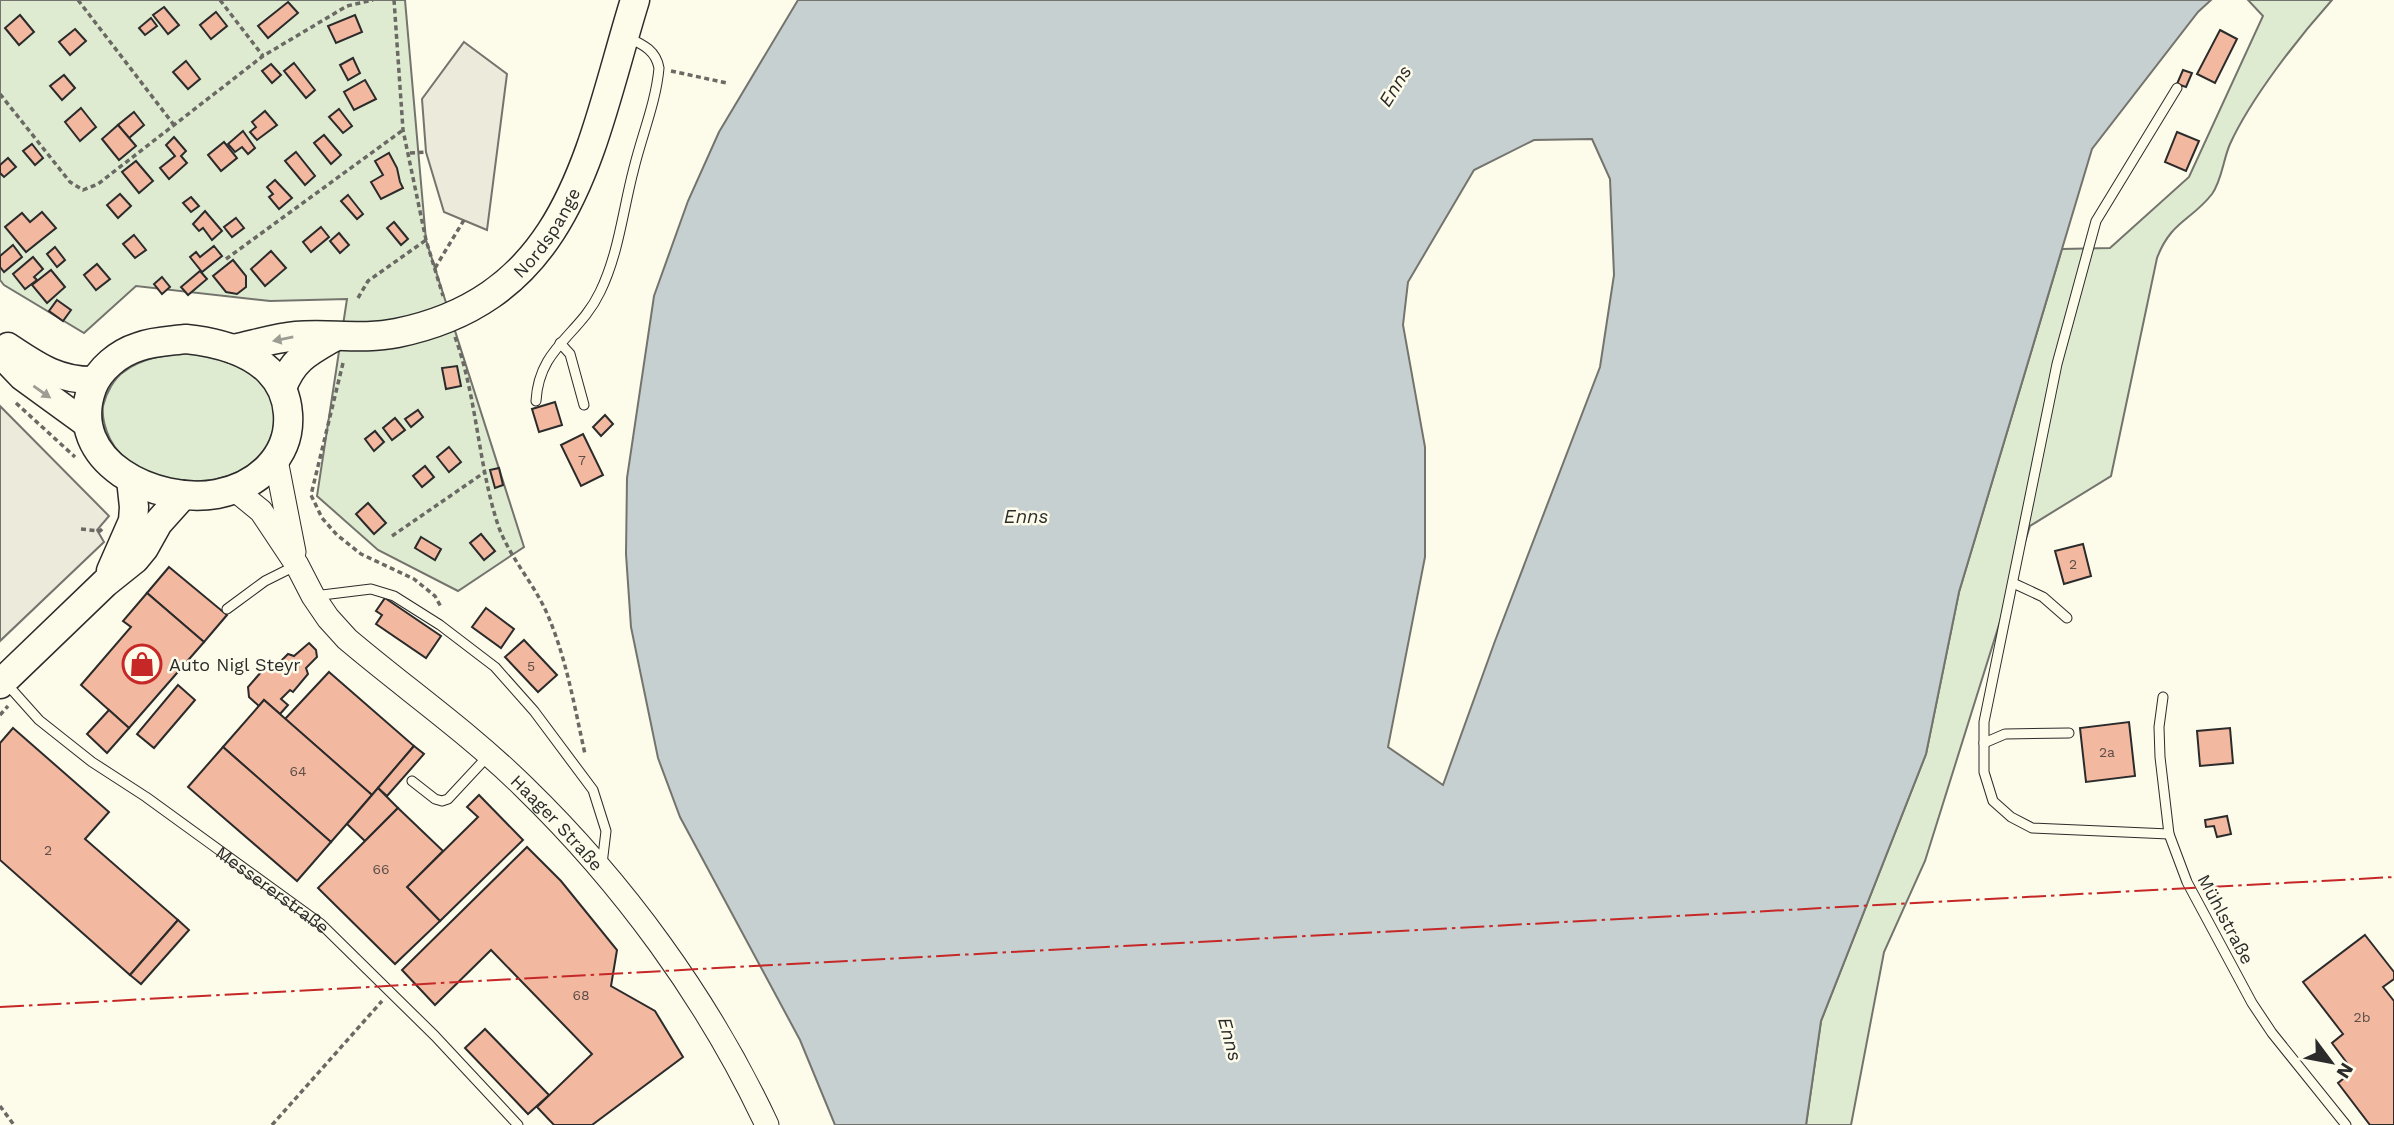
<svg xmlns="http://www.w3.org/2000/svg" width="2394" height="1125" font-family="'Work Sans',sans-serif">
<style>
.green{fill:#deebd1;stroke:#74746e;stroke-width:2}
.parking{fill:#eceadb;stroke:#74746e;stroke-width:2}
.water{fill:#c7d0d0;stroke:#74746e;stroke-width:2;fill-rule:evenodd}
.building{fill:#f2b8a0;stroke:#2b2b2b;stroke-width:2}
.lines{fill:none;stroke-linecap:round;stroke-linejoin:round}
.service-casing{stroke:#2b2b2b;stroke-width:11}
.tertiary-casing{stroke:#2b2b2b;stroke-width:25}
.secondary-casing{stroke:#2b2b2b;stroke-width:29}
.primary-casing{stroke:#2b2b2b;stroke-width:31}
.path{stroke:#6a6964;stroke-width:3.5;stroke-dasharray:5 3.5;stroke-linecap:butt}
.service{stroke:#fdfbea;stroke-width:9}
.tertiary{stroke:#fdfbea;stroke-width:23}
.secondary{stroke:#fdfbea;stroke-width:26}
.primary{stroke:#fdfbea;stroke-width:28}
.power{stroke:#c62828;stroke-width:2;stroke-dasharray:24 5 3.5 5;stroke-linecap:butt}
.oneway{fill:#9e9d94}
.labels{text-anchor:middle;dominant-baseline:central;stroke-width:5;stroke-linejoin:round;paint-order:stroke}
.number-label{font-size:14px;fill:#5d4e48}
.street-label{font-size:18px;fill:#2b2b2b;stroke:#fdfbea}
.poi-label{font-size:18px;fill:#2b2b2b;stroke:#fdfbea;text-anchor:start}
.water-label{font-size:19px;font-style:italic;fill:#2b2b2b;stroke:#fdfbea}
</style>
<rect width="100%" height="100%" fill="#fdfbea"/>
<g class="green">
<polygon points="0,0 405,0 426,240 524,547 458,591 378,550 317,496 347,299 270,301 136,286 84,333 4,285 0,280"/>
<path d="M2248 0H2332C2298 38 2251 98 2230 144 2223 160 2222 180 2212 194 2191 221 2171 221 2157 258L2111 476 2030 526 1925 861 1884 952 1851 1125H1806L1821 1021 1926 754 1959 592 2062 249 2110 248 2189 177 2263 16Z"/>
<path d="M186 353C212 355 240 361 259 381 294 419 265 468 221 478 181 488 123 475 107 432 104 424 102 415 103 406 106 393 114 378 125 371 142 358 165 355 186 353Z"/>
</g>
<g class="parking">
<polygon points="464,42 507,74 487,230 444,212 426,152 422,99"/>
<polygon points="0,406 109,516 97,530 104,542 0,641"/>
</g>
<path class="water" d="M798 0H2211L2198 12 2092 149 1959 592 1926 754 1821 1021 1806 1125H835L800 1040 680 817 658 758 631 627 626 554 627 478 654 296 688 201 719 132ZM1592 139 1610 179 1614 275 1600 367 1495 641 1443 785 1388 747 1425 557V447L1403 325 1408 282 1474 170 1534 140Z"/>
<g class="building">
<polygon points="288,2 298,13 268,38 258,26"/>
<polygon points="164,7 179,25 168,34 153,15"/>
<polygon points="216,12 227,26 211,39 200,25"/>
<polygon points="20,15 34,32 19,45 5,28"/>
<polygon points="355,15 362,32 336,43 328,26"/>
<polygon points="151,18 157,26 145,35 139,28"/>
<polygon points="75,29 86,41 70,55 59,42"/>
<polygon points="2220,30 2237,39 2215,83 2197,74"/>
<polygon points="353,58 360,73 348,80 340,65"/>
<polygon points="186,61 200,79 188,89 173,72"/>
<polygon points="294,63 315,90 306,98 284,71"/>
<polygon points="271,64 281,75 272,83 262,71"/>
<polygon points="2183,70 2192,73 2186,87 2177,84"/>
<polygon points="64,75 75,88 62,100 50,86"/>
<polygon points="365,80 376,99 354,110 344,92"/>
<polygon points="81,108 96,127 80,141 65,122"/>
<polygon points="339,109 352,126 343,133 329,117"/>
<polygon points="265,111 277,125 257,140 250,132 256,127 252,122"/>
<polygon points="134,112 144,125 129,138 118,125"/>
<polygon points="118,125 136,146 119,160 102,139"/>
<polygon points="243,131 255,148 248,154 242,147 235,152 228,144"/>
<polygon points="2177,132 2199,141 2186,171 2165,162"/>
<polygon points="324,135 341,155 331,164 314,143"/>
<polygon points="174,137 186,151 181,156 187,163 169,179 160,168 175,156 166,145"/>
<polygon points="224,142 237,158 221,171 208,155"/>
<polygon points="32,144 43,158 35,165 23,151"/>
<polygon points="296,152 315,176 305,185 285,161"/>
<polygon points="389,153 397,168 400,182 403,188 381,199 371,182 383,175 375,161"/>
<polygon points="8,158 16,167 4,177 0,173 0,165"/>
<polygon points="136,161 153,181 139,193 122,172"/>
<polygon points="275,180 292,198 279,209 269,197 273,194 267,187"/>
<polygon points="120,194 131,206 118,218 107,205"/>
<polygon points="348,195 363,214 357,219 341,201"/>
<polygon points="191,197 199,206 191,212 183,203"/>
<polygon points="205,211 222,231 212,240 203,228 199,231 193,224"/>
<polygon points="42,212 56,228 26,252 5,227 22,213 30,222"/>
<polygon points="236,218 244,228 232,237 224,227"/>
<polygon points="394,222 408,239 401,245 387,228"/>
<polygon points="321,227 329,237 311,252 303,242"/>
<polygon points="339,233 349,245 340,253 330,241"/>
<polygon points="134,235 146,250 135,258 123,244"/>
<polygon points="13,245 22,257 4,272 0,267 0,256"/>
<polygon points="214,246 222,256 202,272 190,257 196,252 200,257"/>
<polygon points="55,247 65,260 57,267 47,254"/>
<polygon points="271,251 286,268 265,286 251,269"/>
<polygon points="33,257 43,269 34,277 37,280 25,289 13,274"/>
<polygon points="233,260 246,276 246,287 237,294 226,292 213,276"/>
<polygon points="97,264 110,279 96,290 84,275"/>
<polygon points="51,270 65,287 47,303 32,285"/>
<polygon points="200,271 207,279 188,295 181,287"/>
<polygon points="162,277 170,287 162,294 154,284"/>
<polygon points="57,300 71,310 63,321 49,311"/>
<polygon points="457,366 461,386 446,389 442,368"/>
<polygon points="555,402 562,425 539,432 532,409"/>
<polygon points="418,410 423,417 411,427 405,419"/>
<polygon points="605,415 613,424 601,436 593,427"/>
<polygon points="395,418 405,430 392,440 383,428"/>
<polygon points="375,431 384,442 374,451 365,439"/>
<polygon points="583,434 603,475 581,486 561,445"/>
<polygon points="449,447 461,462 449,472 437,457"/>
<polygon points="425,466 434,477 422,487 413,476"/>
<polygon points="499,468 503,485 495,488 490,470"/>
<polygon points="368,503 386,523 374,534 356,514"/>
<polygon points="481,534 495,551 484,560 470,543"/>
<polygon points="421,537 441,549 435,560 415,548"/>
<polygon points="2083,544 2091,576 2064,584 2055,551"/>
<polygon points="169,567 227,615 204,642 147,593"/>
<polygon points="147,593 204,642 129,728 81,685 131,627 123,621"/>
<polygon points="385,598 441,636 426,658 376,624 382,615 376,611"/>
<polygon points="486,608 514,629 501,648 472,627"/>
<polygon points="524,640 557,675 538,692 505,657"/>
<polygon points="309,643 316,650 317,657 306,668 308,674 293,692 290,690 281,699 288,705 280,714 264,700 259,706 249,697 248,687 269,663 280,662 288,654 294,656"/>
<polygon points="329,672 414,746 372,795 285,719"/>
<polygon points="178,685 195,700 154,748 137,734"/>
<polygon points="264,700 372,795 331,842 223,747"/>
<polygon points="109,710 129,728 107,753 87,734"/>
<polygon points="2129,722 2135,776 2086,782 2080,728"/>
<polygon points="13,728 109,812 85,839 178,920 130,975 0,860 0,743"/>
<polygon points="2230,728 2233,763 2200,766 2197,731"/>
<polygon points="414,746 424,754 387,796 378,788"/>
<polygon points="223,747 331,842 297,881 188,787"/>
<polygon points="378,788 398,808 365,841 347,824"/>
<polygon points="479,795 523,840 440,921 407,887 478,817 467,807"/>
<polygon points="398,808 443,851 407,887 440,921 395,964 318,888"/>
<polygon points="2227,816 2231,834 2217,837 2214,826 2206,827 2205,820"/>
<polygon points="527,847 561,881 617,950 611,986 655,1011 683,1057 592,1125 554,1125 537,1107 592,1054 491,950 435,1005 402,970"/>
<polygon points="178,920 189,930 141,984 130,975"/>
<polygon points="2365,935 2394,972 2394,979 2383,987 2394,1001 2394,1125 2370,1125 2338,1083 2353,1071 2332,1043 2343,1034 2303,982"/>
<polygon points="485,1029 549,1095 528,1114 465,1048"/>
</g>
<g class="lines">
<defs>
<g id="service">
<polyline points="560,343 570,354 584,405"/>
<path d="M536 401C539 347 579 336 600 292 619 253 623 209 634 168 642 135 656 102 659 68 656 51 644 45 629 38"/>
<polyline points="2013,583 2043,597 2067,618"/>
<polyline points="314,596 371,589 394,596 440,625 495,667 534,711 593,790 606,831 602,864"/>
<polyline points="227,609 265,581 295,566"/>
<path id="s1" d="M5 682 39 720 92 762 146 797 321 924 435 1036 518 1125"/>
<polyline points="2163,697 2159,727 2160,757 2169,834 2187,882 2252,1003 2272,1033 2346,1125"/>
<polyline points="1984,743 2005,734 2069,733"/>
<polyline points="412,781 435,799 442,801 448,799 488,756"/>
<polyline points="2169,834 2032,828 2011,817 1993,801 1984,772 1984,722 2057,364 2096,221 2177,88"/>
</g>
<g id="tertiary">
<polyline points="276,460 294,552"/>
<path id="s2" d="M234 489 261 511 297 565 313 596 328 618 347 639C406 689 468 732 523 786 623 883 708 999 767 1125"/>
</g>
<g id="secondary">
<path d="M8 346C38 366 59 381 95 380"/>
<polyline points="0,354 22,377 88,425"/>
</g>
<g id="primary">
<path d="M186 339C214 342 248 350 269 371 281 383 287 398 288 414 291 457 257 486 217 494 156 505 65 462 92 388 99 369 119 353 138 347 154 341 170 341 186 339Z"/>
<path id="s3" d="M233 349C253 345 275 338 296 336 329 333 363 340 397 333 573 297 590 145 635 0"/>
<path d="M282 388C293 359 308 352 334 337"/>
<polyline points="111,571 133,521 134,507 131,479"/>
<polyline points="0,684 105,583 135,559 144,548 158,523 183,495"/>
</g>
</defs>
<use href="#service" class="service-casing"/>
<use href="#tertiary" class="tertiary-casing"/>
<use href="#secondary" class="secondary-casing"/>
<use href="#primary" class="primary-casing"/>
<g class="path">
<polyline points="78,0 174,125"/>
<polyline points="220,0 263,56"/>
<polyline points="394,0 403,130 426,240 443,296"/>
<polyline points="671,71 727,83"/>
<polyline points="0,94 70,182 83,190 98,184 263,56 347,6 373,0"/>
<polyline points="410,153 426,152"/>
<polyline points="226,259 403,130"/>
<polyline points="435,268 464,220"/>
<polyline points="358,298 368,281 426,240"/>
<path d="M455 337C477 397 478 464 498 525 509 556 531 580 545 609 566 655 574 705 585 754"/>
<polyline points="343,363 311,495 322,518 337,535 361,554 414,579 435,596 441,607"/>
<polyline points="16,403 75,457"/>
<polyline points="81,529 100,531 104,527"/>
<polyline points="392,536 485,472"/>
<polyline points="0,715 8,706"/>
<polyline points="0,1106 14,1125"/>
<polyline points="272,1125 382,1001"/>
</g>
<use href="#service" class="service"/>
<use href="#tertiary" class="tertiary"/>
<use href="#secondary" class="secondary"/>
<use href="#primary" class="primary"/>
<polyline class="power" points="0,1007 2394,877"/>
</g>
<defs><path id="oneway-solid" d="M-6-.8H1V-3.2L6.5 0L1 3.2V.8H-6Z" transform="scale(1.75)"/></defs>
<g class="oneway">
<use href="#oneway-solid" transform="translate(283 339) rotate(169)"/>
<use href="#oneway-solid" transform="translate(42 392) rotate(35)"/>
</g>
<defs>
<symbol id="shop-ring" viewBox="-11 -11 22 22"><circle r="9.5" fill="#fdfbea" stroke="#c62828" stroke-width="1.5"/><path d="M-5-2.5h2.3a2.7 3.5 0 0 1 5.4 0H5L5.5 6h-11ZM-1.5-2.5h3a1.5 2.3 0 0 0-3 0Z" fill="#c62828"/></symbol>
</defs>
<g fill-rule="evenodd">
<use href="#shop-ring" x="120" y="642" width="44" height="44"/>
</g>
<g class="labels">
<g class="number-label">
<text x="582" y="460">7</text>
<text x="2073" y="564">2</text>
<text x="531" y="666">5</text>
<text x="2107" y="752">2a</text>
<text x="298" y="771">64</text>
<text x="48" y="850">2</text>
<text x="381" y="869">66</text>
<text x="581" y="995">68</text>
<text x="2362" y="1017">2b</text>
</g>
<g class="street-label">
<text stroke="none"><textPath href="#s3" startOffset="352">Nordspange</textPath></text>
<text stroke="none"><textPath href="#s2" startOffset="469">Haager Straße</textPath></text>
<text stroke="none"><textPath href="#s1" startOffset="340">Messererstraße</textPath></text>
<text transform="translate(2226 919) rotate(62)">Mühlstraße</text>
</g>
<g class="poi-label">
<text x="169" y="664">Auto Nigl Steyr</text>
</g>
<g class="water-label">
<text transform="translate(1395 86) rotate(-58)">Enns</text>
<text x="1026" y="516">Enns</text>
<text transform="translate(1230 1039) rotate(75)">Enns</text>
</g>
</g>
<g transform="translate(2331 1062) rotate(122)" stroke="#fdfbea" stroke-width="5" paint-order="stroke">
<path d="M0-5L12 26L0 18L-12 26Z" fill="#2b2b2b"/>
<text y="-10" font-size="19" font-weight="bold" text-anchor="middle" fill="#2b2b2b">N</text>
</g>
</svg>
